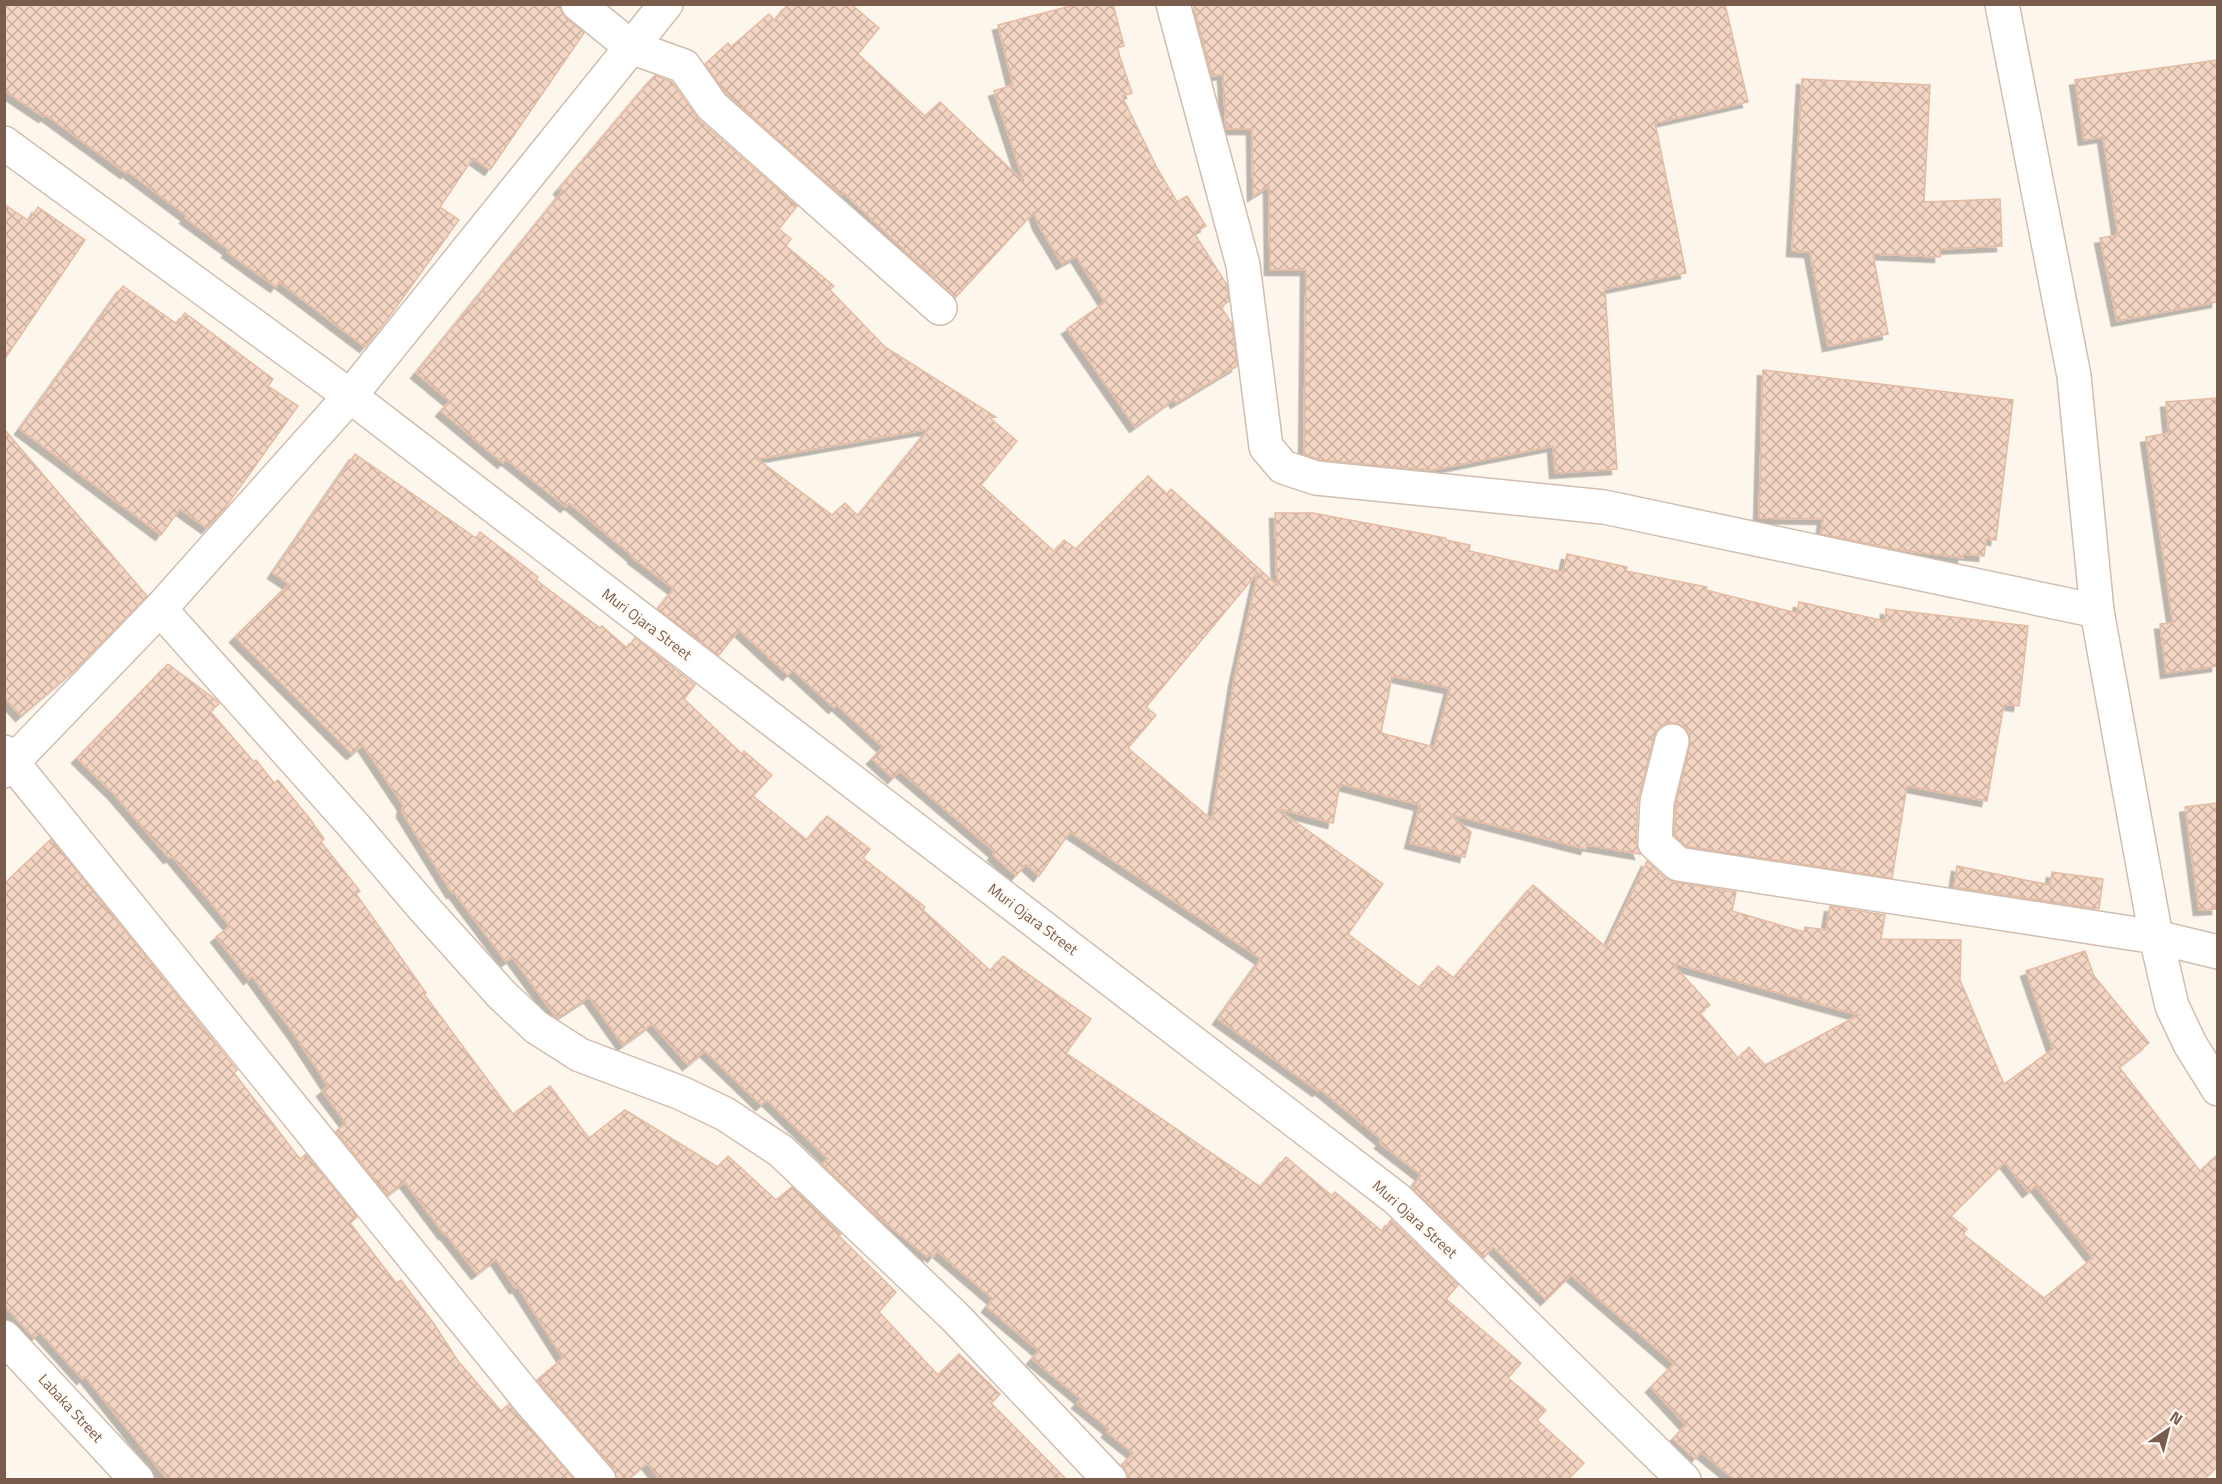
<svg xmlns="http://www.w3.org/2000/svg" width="2222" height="1484" font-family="'Titillium Web',sans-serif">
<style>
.building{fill:url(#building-cross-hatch);stroke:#e6bba3;stroke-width:1.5;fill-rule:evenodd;filter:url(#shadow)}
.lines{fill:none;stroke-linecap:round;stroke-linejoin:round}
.minor-casing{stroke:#d1beb0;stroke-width:36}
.minor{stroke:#fff;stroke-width:33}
.labels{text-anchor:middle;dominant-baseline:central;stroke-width:4.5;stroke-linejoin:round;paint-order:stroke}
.street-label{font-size:15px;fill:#7a5c4d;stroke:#fffaf3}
</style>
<defs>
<pattern id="building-cross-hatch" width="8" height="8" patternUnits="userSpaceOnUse" patternTransform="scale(1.5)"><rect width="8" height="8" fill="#f3d5c3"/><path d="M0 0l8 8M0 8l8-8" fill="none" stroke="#cab0a1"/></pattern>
<filter id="shadow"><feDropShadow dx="-5.5" dy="5.5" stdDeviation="0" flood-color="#0004"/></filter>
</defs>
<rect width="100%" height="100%" fill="#fdf6ec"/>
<g class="building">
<polygon points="4,4 560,4 561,11 566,18 584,33 490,170 473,158 440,207 459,220 389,317 365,347 279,282 276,287 227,252 229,250 185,218 187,216 127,171 126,173 46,115 44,117 4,90"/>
<polygon points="788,4 851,4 879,28 858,54 925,116 940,102 1024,182 994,91 1013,85 998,25 1078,4 1113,4 1124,46 1117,48 1132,93 1122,96 1157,168 1177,202 1187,196 1206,226 1194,233 1227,285 1229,301 1221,307 1232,324 1237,366 1176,403 1174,399 1135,427 1067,329 1105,302 1076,256 1062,264 1038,224 1034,212 955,298 843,192 841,195 726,93 705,64 728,43 731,47 769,14 775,21"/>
<polygon points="1193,4 1725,4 1748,102 1655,123 1686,273 1605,289 1617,469 1555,473 1553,446 1432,470 1320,460 1304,454 1306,270 1270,270 1269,186 1253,196 1252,129 1226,129 1223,74 1212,76"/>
<polygon points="2217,60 2217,302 2117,321 2100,238 2118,235 2103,137 2084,140 2075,80"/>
<path d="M655 75 672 82 699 120 797 206 779 229 791 239 786 246 834 286 830 290 885 347 996 417 990 418 1017 441 981 485 1055 552 1064 540 1076 549 1148 476 1167 494 1171 489 1277 585 1275 513H1313L1446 538V540L1470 545 1469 551 1563 572 1567 554 1627 567 1626 571 1707 587 1706 590 1797 613 1799 602 1885 621 1886 609 2028 626 2019 706 2004 704 1987 801 1907 786 1892 878 1686 846 1674 835 1676 805 1690 745V736L1685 727 1676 723H1666L1659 728 1654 737 1638 801 1636 842 1640 854 1587 845 1586 849 1449 814 1471 832 1465 857 1410 843 1420 805 1340 784 1333 823 1276 808 1383 884 1348 934 1420 988 1438 966 1454 978 1533 885 1606 947 1647 861 1665 878 1675 882 1736 892 1732 911 1804 932 1805 927 1826 930 1830 906 1885 915 1881 939 1961 940 1960 980 2004 1084 2053 1049 2026 971 2085 951 2094 976 2149 1043 2119 1067 2200 1171 2217 1155V1467L2204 1479H1734L1701 1452 1695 1459 1673 1439 1686 1425 1651 1387 1674 1364 1571 1275 1546 1300 1493 1247 1484 1258 1412 1188 1421 1175 1380 1143 1382 1140 1320 1089 1318 1091 1218 1019 1261 959 1070 832 1039 876 1026 864 1016 876 993 855 995 852 900 771 893 778 872 759 883 747 837 705 834 708 793 670 788 675 739 630 719 655 658 609 674 589 633 558 634 557 569 503 566 507 506 459 503 463 441 411 450 401 416 373 562 192 559 189ZM929 429 858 516 845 503 832 515 757 459ZM1258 572 1234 681 1212 820 1128 748 1156 715 1146 707ZM1392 676 1450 688 1434 747 1381 733ZM1672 963 1804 1000 1859 1015 1765 1065 1749 1047 1738 1058 1700 1013 1710 1005ZM2005 1162 2028 1192 2036 1186 2093 1258 2044 1298 1963 1234 1967 1229 1951 1216Z"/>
<polygon points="1802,79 1930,85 1924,202 2000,199 2002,246 1940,249 1940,257 1873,254 1888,334 1828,346 1810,252 1792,251"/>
<polygon points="4,204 29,221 38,207 85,240 4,360"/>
<polygon points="123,286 177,324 185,313 273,379 268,386 298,406 225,508 207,528 180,509 161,535 20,429"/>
<polygon points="1763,370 2013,400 1996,540 1986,539 1984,556 1963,554 1963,558 1900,550 1821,534 1823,519 1759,518"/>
<polygon points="2217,398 2217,666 2166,673 2160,624 2173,623 2146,437 2169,433 2166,402"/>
<polygon points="4,429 147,596 77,668 21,716 4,697"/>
<polygon points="355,454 476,538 480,532 538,577 536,580 600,628 602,626 627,648 635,638 695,685 684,699 742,754 744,751 772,775 753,796 807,840 827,816 870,849 863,858 925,907 923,910 991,971 1003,956 1091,1019 1066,1053 1261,1187 1286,1157 1332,1196 1335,1192 1383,1232 1391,1220 1458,1285 1446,1299 1521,1363 1508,1378 1546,1410 1537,1420 1584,1463 1568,1479 1128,1479 1128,1475 1122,1465 1133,1453 1107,1432 1109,1429 1077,1403 1081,1399 1032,1359 1039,1351 987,1307 993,1299 937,1251 933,1257 929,1254 927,1257 866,1206 822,1164 828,1159 767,1100 761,1105 705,1051 688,1065 652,1024 623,1045 589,997 557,1018 556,1017 512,957 506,962 454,892 452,893 402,812 403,805 363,745 352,754 235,637 289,584 273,573"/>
<polygon points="168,664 216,700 219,704 210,711 254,762 256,760 274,783 278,780 310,819 324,839 321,842 360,891 356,894 426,993 424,994 513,1114 550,1086 589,1138 625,1110 718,1167 728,1156 776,1200 792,1187 841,1234 839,1236 896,1292 879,1312 938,1375 959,1354 1000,1394 991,1403 1066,1479 659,1479 647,1463 628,1479 617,1479 613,1468 537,1380 563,1358 518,1287 515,1288 496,1259 477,1274 445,1233 444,1234 405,1182 387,1195 336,1131 346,1123 322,1091 328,1086 294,1034 252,976 249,979 216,937 230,926 172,856 169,858 114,794 77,758"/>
<polygon points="2217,803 2217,909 2199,910 2185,807"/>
<polygon points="51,839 237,1070 234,1073 300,1159 306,1154 357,1217 350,1223 396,1283 401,1280 434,1324 458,1361 501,1411 509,1404 574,1479 167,1479 85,1376 82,1379 40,1332 34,1338 4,1305 4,884"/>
<polygon points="1957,866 2050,885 2052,872 2103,879 2099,909 1954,887"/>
</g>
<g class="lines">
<defs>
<g id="minor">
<polyline points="578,4 631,47 684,66 712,106 940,308"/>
<polyline points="1173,4 1243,265 1266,447 1283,467 1316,478 1604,507 2097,611"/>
<polyline points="2002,4 2074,376 2097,611 2156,937 2172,1006 2190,1044 2218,1089"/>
<polyline points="4,143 350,396 1397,1199 1684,1480"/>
<polyline points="160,609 354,826 422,906 501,994 536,1027 580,1055 681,1093 725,1114 781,1151 955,1317 1110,1480"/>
<polyline points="1672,741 1657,802 1655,843 1678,864 2156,937 2218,952"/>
<polyline points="4,752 530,1401 599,1480"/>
<polyline points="4,771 160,609 350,396 666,4"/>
<polyline points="4,1337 137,1480"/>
</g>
</defs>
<use href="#minor" class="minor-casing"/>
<use href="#minor" class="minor"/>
</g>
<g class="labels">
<g class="street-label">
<text transform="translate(647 624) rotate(37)">Muri Ojara Street</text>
<text transform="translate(1033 919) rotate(37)">Muri Ojara Street</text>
<text transform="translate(1415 1219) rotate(42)">Muri Ojara Street</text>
<text transform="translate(71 1408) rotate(47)">Labaka Street</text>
</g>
</g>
<rect width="2222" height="1484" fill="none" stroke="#7a5c4d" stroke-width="12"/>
<g transform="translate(2168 1430) rotate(35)" stroke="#fffaf3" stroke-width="4.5" paint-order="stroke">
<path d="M0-4.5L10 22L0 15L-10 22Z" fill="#7a5c4d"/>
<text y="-9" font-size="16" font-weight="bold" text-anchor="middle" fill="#7a5c4d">N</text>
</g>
</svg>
